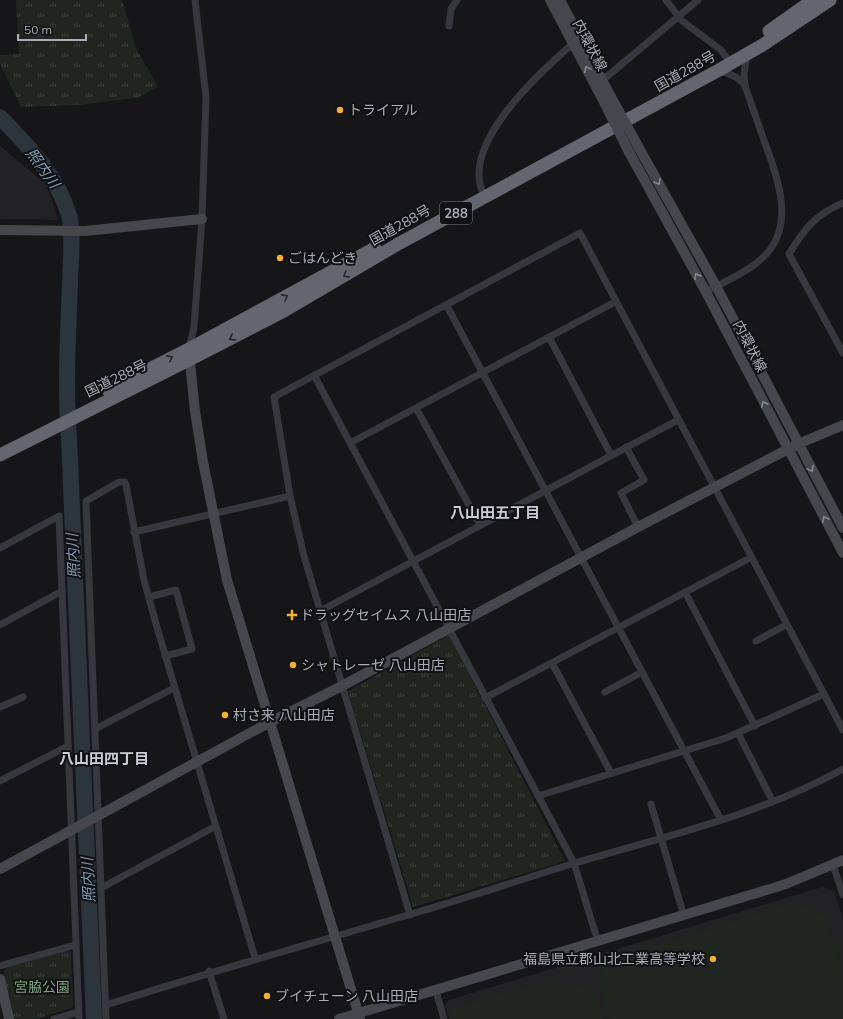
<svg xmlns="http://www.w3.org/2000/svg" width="843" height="1019" font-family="Mulish,'Noto Sans JP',sans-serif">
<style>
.built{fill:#222225}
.grass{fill:url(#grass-tufts)}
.garden{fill:#1e261f}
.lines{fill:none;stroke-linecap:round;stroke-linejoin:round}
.river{stroke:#2c353c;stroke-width:16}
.street{stroke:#37383d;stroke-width:7}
.secondary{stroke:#45474d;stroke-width:10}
.highway{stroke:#63666e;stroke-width:13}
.secondary-bridge{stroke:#45474d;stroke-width:10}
.oneway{stroke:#858993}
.oneway2{stroke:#26262a}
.poi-dot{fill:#f2b134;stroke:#111113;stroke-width:1.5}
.labels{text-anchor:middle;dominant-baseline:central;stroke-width:4;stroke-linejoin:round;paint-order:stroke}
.shield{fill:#111113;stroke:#7b7e86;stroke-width:1}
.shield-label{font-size:13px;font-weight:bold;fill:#a8adb8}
.street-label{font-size:14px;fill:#a8adb8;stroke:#111113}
.poi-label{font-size:14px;fill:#a8adb8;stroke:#111113;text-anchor:start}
.park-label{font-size:14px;fill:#7fa381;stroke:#111113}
.water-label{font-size:15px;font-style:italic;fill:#7f9bb3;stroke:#111113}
.neighbourhood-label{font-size:15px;font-weight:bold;fill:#c9ccd4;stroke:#111113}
</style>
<defs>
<pattern id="grass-tufts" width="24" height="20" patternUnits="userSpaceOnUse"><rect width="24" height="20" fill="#1e261f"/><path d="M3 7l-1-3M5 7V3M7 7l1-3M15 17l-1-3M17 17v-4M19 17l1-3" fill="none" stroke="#3c433d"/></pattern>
</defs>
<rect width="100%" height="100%" fill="#161618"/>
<g class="built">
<polygon points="0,146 47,185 58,220 0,219"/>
<polygon points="822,887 834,891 843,919 843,1019 449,1019 445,1005 449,1000"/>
</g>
<g class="grass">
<polygon points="16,0 122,0 136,48 158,87 137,98 78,105 21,107 0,64 0,55 19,54"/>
<polygon points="449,635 565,861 413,907 348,691"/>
<polygon points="67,950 71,952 73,1005 71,1008 36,1019 14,1019 3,972 7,968"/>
</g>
<g class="garden">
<polygon points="795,902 824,916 843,976 843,1019 610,1019 600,986 602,964"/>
<path d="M535 984C554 984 584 978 597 998 600 1004 602 1012 604 1019H452L449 1010Z"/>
</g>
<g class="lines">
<path class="river" d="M0 117C28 146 57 175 69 215 74 231 70 266 70 284 68 336 65 388 69 439L94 1019"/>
<g class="street">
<polyline points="666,0 681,20 721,50 726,57"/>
<polyline points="449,26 451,9 457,0"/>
<polyline points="719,70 736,77 745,85"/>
<polyline points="603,80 698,0"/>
<path d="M485 197C456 147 541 71 575 42"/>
<path d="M843 203C816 214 804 229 789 254L843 353"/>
<path d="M706 292C723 282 744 274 759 261 796 231 780 184 766 146 759 126 752 106 745 86L744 74 747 54"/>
<polyline points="447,306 721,820"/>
<polyline points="549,337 611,455"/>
<polyline points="189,349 194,327 202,219 206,97 195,0"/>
<polyline points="315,377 574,863 598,942"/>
<polyline points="416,408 480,525"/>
<polyline points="350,443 615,302"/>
<polyline points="626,447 644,480 621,493 638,527"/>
<polyline points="134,532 290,496"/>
<polyline points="0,548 59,516 79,1019"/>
<polyline points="685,592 755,726"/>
<polyline points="149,597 176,590 192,649 165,656"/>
<polyline points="320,611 678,420"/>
<polyline points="0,625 62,591"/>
<polyline points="756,641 786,625"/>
<polyline points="552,663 611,773"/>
<polyline points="605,692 642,672"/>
<polyline points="485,698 750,558"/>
<polyline points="0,707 23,697"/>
<polyline points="95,729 174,688"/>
<polyline points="738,733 773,802"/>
<polyline points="0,781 68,746"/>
<polyline points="538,796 726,738 824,694"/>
<polyline points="651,804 684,916"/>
<polyline points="833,865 843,895"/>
<polyline points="101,888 216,826"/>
<polyline points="410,915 304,556 290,496 274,397 580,233 843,730"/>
<polyline points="0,966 75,945"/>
<polyline points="209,971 224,1019"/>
<polyline points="436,991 444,1019"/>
<path d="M106 1005C206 973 307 945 408 915 464 899 519 880 575 863 666 836 760 815 843 769"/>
<polyline points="54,1019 78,1012"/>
<polyline points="106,1019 86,501 119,482 125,482 126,485 144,580 156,624 255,958"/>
</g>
<g class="secondary">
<polyline points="550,0 605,104"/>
<polyline points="560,0 610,95"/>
<polyline points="639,148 716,286 843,528"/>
<polyline points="629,152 706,292 843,553"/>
<polyline points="0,230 85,231 202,219"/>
<polyline points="189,353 195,411 203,462 227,580 360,1019"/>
<polyline points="0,869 270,722 342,686 638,527 798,444 843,425"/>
<polyline points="0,979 9,1019"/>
<polyline points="339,1019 760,892 786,884 843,860"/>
</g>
<g class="highway">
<polyline points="769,31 813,0"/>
<polyline points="108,390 189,349 375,248"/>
<polyline points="0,455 189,360 284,311 398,244 719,70 761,46 830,0"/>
</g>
<g class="secondary-bridge">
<polyline points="610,95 639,148"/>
<polyline points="605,104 629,152"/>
</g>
</g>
<defs><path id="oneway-chevron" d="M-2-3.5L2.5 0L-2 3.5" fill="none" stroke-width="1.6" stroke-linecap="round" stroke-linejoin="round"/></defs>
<g class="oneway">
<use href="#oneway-chevron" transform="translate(587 69) rotate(-118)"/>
<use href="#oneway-chevron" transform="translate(658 182) rotate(61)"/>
<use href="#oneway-chevron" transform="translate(697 276) rotate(-119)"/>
<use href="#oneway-chevron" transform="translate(764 404) rotate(-117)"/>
<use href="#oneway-chevron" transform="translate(811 469) rotate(62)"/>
<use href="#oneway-chevron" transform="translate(825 519) rotate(-118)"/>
</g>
<g class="oneway2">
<use href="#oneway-chevron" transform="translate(346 275) rotate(149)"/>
<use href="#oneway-chevron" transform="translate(285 297) rotate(-28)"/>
<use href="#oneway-chevron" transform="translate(232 338) rotate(152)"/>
<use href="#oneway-chevron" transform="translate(170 358) rotate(-27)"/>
</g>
<g class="poi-dot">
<circle cx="340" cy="110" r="4"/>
<circle cx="280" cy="258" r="4"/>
<path d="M290 609h4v4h4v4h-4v4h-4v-4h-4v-4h4z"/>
<circle cx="293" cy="665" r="4"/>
<circle cx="225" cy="715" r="4"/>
<circle cx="713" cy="959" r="4"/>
<circle cx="267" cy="996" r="4"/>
</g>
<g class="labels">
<rect class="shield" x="440" y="202" width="32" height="22" rx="3"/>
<g class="shield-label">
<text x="456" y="213">288</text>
</g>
<g class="street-label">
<text transform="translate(590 45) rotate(62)">内環状線</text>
<text transform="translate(685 71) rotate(-29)">国道288号</text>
<text transform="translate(400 225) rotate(-29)">国道288号</text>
<text transform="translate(750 346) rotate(63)">内環状線</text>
<text transform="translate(116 378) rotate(-26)">国道288号</text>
</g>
<g class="poi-label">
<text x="348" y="110">トライアル</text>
<text x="288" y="258">ごはんどき</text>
<text x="300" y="615">ドラッグセイムス 八山田店</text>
<text x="301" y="665">シャトレーゼ 八山田店</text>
<text x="233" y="715">村さ来 八山田店</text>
<text x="705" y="959" text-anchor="end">福島県立郡山北工業高等学校</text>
<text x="275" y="996">ブイチェーン 八山田店</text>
</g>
<g class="park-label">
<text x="42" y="987">宮脇公園</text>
</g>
<g class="water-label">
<text transform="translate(43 168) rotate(54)">照内川</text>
<text transform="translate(73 556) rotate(-93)">照内川</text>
<text transform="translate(88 880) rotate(-93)">照内川</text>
</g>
<g class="neighbourhood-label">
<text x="495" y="512">八山田五丁目</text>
<text x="104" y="758">八山田四丁目</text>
</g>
</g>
<path d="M18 34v6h68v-6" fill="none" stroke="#a8adb8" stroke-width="2"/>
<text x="24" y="34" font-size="12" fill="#a8adb8" stroke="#111113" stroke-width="3" paint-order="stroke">50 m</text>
</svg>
